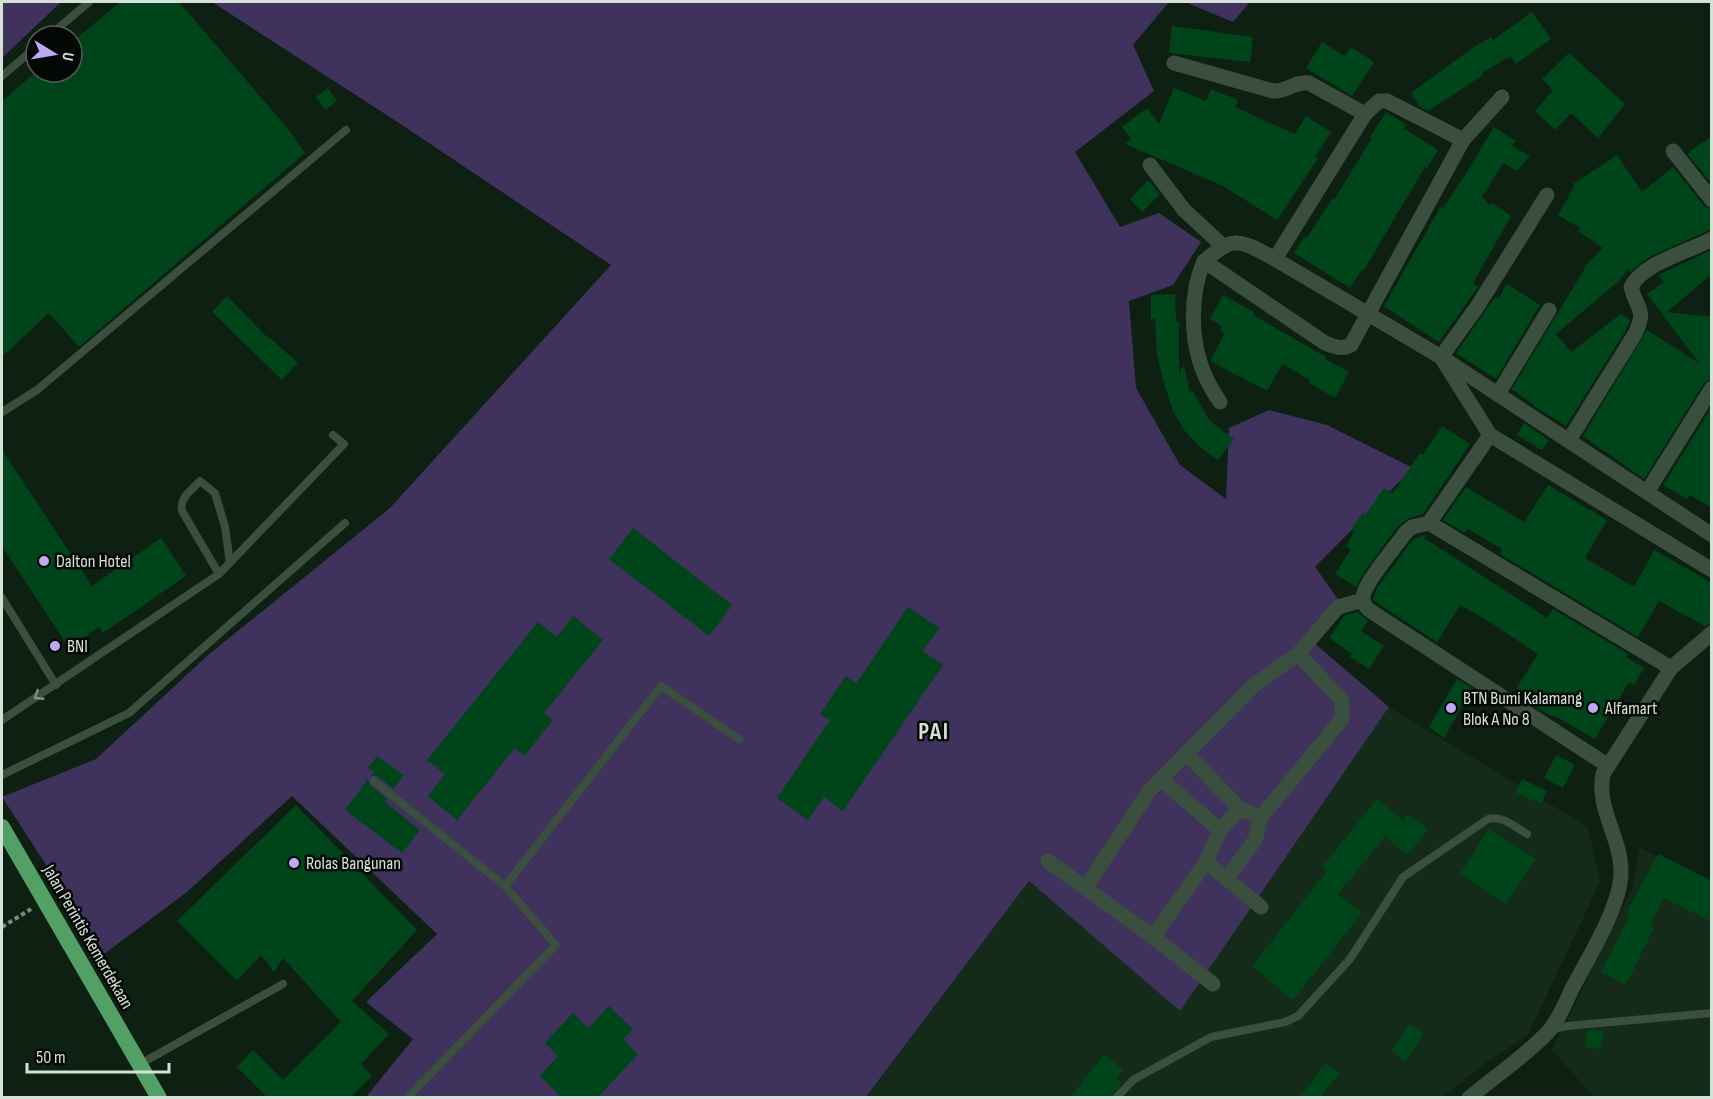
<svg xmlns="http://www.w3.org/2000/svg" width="1713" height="1099" font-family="'Sofia Sans Condensed',sans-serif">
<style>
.built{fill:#132b18}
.green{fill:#3f325d}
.building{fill:#00441a}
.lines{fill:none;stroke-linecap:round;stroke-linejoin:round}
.path{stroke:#7a887c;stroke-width:4;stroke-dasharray:4.5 3;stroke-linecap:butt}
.service{stroke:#3b4f3f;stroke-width:8}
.minor{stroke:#3b4f3f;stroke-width:15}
.trunk{stroke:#52a066;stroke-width:16}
.oneway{stroke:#809083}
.poi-dot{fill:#bea9f4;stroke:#030804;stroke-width:2}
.labels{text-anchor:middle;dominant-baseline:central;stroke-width:5;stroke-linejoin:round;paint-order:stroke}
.poi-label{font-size:18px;fill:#d5e0d6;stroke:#030804;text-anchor:start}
.street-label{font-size:18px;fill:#d5e0d6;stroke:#030804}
.district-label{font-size:24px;font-weight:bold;letter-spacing:1.5px;fill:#d5e0d6;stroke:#030804}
</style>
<rect width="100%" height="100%" fill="#0e2012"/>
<g class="built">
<polygon points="1389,707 1588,827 1600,882 1528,1035 1484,1064 1443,1097 866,1098 1029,881 1180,1010"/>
<polygon points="1640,848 1711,883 1711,1097 1594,1097 1552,1050 1633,887"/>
</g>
<g class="green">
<polygon points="2,2 61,2 2,58"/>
<polygon points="212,2 1169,2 1133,45 1154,91 1075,152 1120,227 1159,213 1201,242 1173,285 1129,301 1136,388 1180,465 1226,499 1229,428 1269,410 1327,425 1413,468 1315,567 1338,599 1313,642 1389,707 1180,1011 1029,881 866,1097 366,1097 413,1039 366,1002 437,934 292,796 187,892 104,954 2,797 96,759 207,656 390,508 611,265 399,123"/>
<polygon points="1185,2 1250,2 1233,22"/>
</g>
<g class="building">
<polygon points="120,2 179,2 288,129 305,153 79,347 49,313 2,357 2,101 36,72 72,72 72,42"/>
<polygon points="1532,12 1551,39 1516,64 1511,56 1482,73 1483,75 1428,111 1420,107 1411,93 1471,49 1491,37 1493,40"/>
<polygon points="1172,26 1253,37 1250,62 1169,53"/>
<polygon points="1322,42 1345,56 1351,47 1374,62 1352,96 1306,68"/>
<polygon points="1569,53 1625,104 1598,138 1571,113 1555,130 1535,111 1553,90 1542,79"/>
<polygon points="328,88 337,101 325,110 316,97"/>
<polygon points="1174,88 1206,101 1211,89 1238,100 1235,107 1295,134 1306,116 1331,132 1315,157 1318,158 1277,220 1223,186 1125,144 1131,139 1122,127 1147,108 1159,124"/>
<polygon points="1386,112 1407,125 1403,128 1438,150 1427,168 1425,167 1364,270 1362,269 1350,288 1294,253 1304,237 1307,238 1332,199 1334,200 1372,138 1370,137"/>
<polygon points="1494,127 1516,141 1512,146 1530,156 1517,171 1503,163 1482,197 1490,205 1492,203 1511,216 1473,283 1478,287 1439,342 1384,306 1441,206 1443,208 1467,172"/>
<polygon points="1712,136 1712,184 1688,155 1689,152"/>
<polygon points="1617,155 1642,192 1673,167 1704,206 1712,210 1712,229 1651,256 1630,272 1628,268 1620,280 1556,334 1571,352 1621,314 1630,320 1626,330 1566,426 1534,406 1534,405 1512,389 1585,268 1584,267 1603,248 1578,231 1580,228 1558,215 1574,187 1573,184"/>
<polygon points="1148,180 1160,194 1142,212 1130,199"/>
<polygon points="1712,250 1712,274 1667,312 1712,317 1712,378 1704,383 1644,479 1583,436 1647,330 1699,363 1647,294 1664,282 1658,275"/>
<polygon points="1507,284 1540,305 1496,379 1456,353 1495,297 1498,299"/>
<polygon points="1175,294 1176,322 1179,322 1179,374 1184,365 1190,393 1192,390 1208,418 1215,425 1234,439 1218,460 1200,447 1185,431 1173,411 1163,380 1157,353 1155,319 1151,319 1151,295"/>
<polygon points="1223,295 1254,312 1253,315 1326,357 1325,359 1349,372 1335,398 1309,383 1310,380 1284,365 1282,365 1267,391 1210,361 1225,333 1220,330 1222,326 1210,319"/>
<polygon points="227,296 269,339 270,338 298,363 282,380 212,312"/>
<polygon points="1712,407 1712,508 1690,495 1687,499 1663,485"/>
<polygon points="1524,423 1549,440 1542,450 1517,435"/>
<polygon points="1442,426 1470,444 1423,514 1409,518 1398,526 1367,568 1356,587 1335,574 1351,549 1346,546 1354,532 1351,530 1362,513 1365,515 1384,488 1393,493 1420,453 1423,455"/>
<polygon points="2,450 92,586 161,538 186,576 103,633 99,627 69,648 2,546"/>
<polygon points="1548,485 1607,520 1585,558 1634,587 1654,550 1712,583 1712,623 1705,626 1659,601 1638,637 1500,554 1502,549 1468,529 1465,533 1443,520 1466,487 1524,522"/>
<polygon points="633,528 732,605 709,636 609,559"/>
<polygon points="1427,534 1424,538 1547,618 1553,609 1628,654 1626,657 1644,668 1634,685 1629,682 1595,739 1553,715 1552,717 1528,702 1531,698 1516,689 1538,654 1490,622 1460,605 1437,642 1374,601 1373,599 1377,588 1413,539"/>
<polygon points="908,607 939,628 923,651 943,665 843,811 824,797 808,820 777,798 830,720 820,714 846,676 856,684"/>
<polygon points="1358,612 1368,621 1361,631 1384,646 1369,669 1350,657 1352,654 1329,638 1345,615"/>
<polygon points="573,616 603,640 544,713 553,720 524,756 515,748 457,820 428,796 445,774 427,760 538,622 557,637"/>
<polygon points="1457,679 1472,688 1444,738 1429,727"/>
<polygon points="1556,755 1575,765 1563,788 1544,778"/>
<polygon points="377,756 404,775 394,789 377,776 371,776 374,772 368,768"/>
<polygon points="368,779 370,785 387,799 385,802 420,830 402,853 345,810"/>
<polygon points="1522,779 1547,791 1541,804 1515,792"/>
<polygon points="1377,799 1403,820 1408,814 1428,829 1408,855 1385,837 1338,894 1362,913 1293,1000 1252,966 1327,871 1322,867"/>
<polygon points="296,805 417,930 352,1001 389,1034 361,1064 372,1076 350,1098 268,1098 237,1067 253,1050 283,1080 341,1022 283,958 274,972 261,955 237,981 177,921"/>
<polygon points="1489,829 1536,859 1506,904 1460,874"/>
<polygon points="1658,854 1712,881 1712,922 1664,898 1650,926 1654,928 1626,985 1601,972 1630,914 1627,912"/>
<polygon points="609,1006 633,1029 623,1039 638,1054 597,1098 562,1098 540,1076 558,1056 545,1043 573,1013 588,1028"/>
<polygon points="1410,1024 1424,1034 1405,1061 1391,1051"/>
<polygon points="1588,1030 1604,1031 1601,1049 1585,1047"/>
<polygon points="1104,1054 1123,1070 1116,1078 1122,1083 1110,1098 1070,1098"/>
<polygon points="1326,1063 1339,1073 1320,1098 1299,1098"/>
</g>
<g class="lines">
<polyline class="path" points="2,927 31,909"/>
<g class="service">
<polyline points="49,36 89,2"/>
<polyline points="2,76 36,47"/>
<polyline points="2,412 37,390 346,130"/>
<path d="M219 574 182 511C179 498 191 491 200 481L215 493 225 527 230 563"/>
<polyline points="2,598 56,685"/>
<polyline points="2,720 219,574 344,444 333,435"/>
<polyline points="2,775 129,713 345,523"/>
<polyline points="374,781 505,886"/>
<polyline points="1552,1030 1567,1026 1712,1013"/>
<polyline points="140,1064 283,984"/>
<polyline points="407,1098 556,945 505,886 661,686 739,739"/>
<path d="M1116 1098 1133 1080 1211 1037 1285 1022 1298 1016 1350 959 1403 877 1488 819C1502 815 1515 827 1527 834"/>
</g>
<g class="minor">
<path d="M1174 63 1273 91C1286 92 1296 81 1309 83L1365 114"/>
<polyline points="1463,140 1502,97"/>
<polyline points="1673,151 1712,200"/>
<polyline points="1150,165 1184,210 1223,246"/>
<polyline points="1547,195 1477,307 1441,357 1712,535"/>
<path d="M1204 261 1325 343C1335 347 1342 350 1351 345L1463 140 1387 101H1379L1365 114 1275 259"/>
<polyline points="1498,394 1549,310"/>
<path d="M1220 402C1195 367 1189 329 1196 287 1198 279 1200 267 1205 261 1208 257 1213 254 1216 252 1222 247 1229 242 1237 243 1251 244 1263 253 1275 259L1441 357 1490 435 1712 570"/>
<path d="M1569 440 1635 334C1647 308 1637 311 1631 287 1643 263 1688 252 1712 239"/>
<polyline points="1647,492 1712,388"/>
<polyline points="1429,523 1490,435"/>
<polyline points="1186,753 1240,809 1261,817"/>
<path d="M1607 765 1369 610C1365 606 1362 602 1363 597 1364 583 1397 545 1406 532L1412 527 1429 523 1671 668"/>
<polyline points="1162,780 1220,830"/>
<polyline points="1048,861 1153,937 1213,984"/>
<polyline points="1206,862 1220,830 1240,809"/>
<polyline points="1227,878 1255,840 1261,817 1342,719 1342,700 1298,654 1338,607 1363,600"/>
<polyline points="1086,887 1149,791 1254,685 1298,654"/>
<polyline points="1153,937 1206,862 1261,907"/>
<path d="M1469 1098C1495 1076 1524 1057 1547 1033 1559 1021 1566 1000 1574 985 1590 955 1621 905 1621 872 1621 837 1596 809 1603 774L1671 668 1712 633"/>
</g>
<polyline class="trunk" points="2,827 159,1098"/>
</g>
<defs><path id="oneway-chevron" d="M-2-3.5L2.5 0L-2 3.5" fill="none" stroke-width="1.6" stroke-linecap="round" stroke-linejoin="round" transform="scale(1.5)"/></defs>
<use class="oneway" href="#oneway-chevron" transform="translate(38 696) rotate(147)"/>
<g class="poi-dot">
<circle cx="44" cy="561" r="6"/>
<circle cx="55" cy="646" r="6"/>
<circle cx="1451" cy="708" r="6"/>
<circle cx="1593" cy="708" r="6"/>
<circle cx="294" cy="863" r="6"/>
</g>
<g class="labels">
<g class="poi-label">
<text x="56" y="561">Dalton Hotel</text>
<text x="67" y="646">BNI</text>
<text x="1463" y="698">BTN Bumi Kalamang<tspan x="1463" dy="21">Blok A No 8</tspan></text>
<text x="1605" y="708">Alfamart</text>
<text x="306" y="863">Rolas Bangunan</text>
</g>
<g class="street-label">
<text transform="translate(88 937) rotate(60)">Jalan Perintis Kemerdekaan</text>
</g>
<g class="district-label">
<text x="934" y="731">PAI</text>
</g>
</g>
<rect width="1713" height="1099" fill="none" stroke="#d5e0d6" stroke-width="6"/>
<g transform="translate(54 54) rotate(101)"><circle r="28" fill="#030804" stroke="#575e58" stroke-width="1.5"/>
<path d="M0-4.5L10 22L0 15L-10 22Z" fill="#bea9f4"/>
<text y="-9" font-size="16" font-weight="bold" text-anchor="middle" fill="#d5e0d6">U</text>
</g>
<path d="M27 1063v9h142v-9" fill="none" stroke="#d5e0d6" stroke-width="3"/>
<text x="36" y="1063" font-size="18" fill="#d5e0d6" stroke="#030804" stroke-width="4.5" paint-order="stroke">50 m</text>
</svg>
